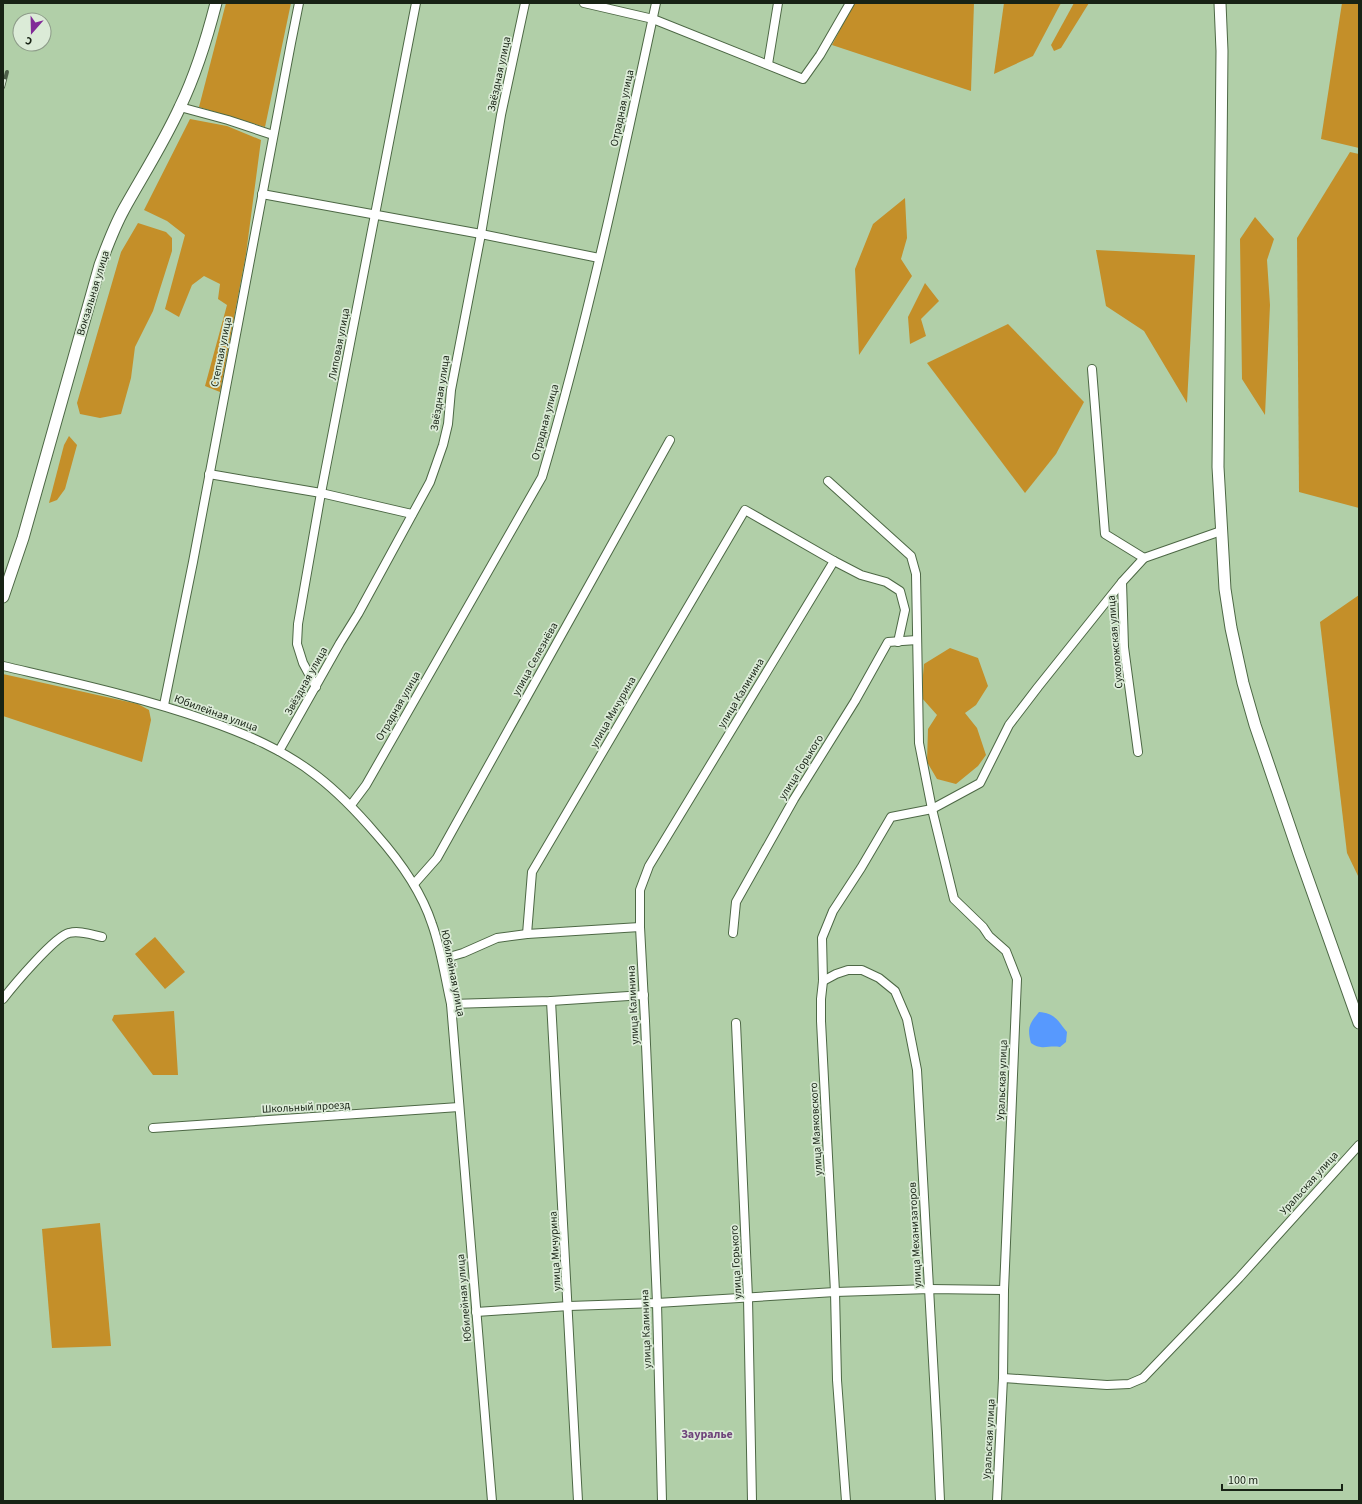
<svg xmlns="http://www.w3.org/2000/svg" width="1362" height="1504" font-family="'Source Sans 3',sans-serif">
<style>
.green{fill:#c48f29}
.water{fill:#5799fe}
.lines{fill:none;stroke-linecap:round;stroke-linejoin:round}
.minor-casing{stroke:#4d6845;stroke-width:10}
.major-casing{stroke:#4d6845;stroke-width:13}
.minor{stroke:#fff;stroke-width:8}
.major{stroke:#fff;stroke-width:11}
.rail-casing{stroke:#50624b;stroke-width:4}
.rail{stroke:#dbebd7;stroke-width:2.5;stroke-dasharray:8;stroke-linecap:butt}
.labels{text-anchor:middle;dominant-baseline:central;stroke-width:3.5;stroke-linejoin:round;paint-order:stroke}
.street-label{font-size:11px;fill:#182315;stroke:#dbebd7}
.neighbourhood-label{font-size:12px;font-weight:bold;fill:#6f447b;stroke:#dbebd7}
</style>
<rect width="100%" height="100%" fill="#b1cfa8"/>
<g class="green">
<polygon points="226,3 291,3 265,127 199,107"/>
<polygon points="854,3 974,3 971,91 832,45"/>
<polygon points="1004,3 1061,3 1033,56 994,74"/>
<polygon points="1074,3 1089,3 1061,48 1054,51 1051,45"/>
<polygon points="1342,3 1359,3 1359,148 1321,139"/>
<polygon points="190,119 227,126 261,140 246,254 220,392 205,386 227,305 218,299 220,284 204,276 192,285 179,317 165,309 185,235 167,221 144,210"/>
<polygon points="1350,152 1359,154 1359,508 1299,492 1297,238"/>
<polygon points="905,198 907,238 901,259 912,276 859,355 855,269 873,224"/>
<polygon points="1255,217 1274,239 1267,260 1270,305 1265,415 1242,379 1240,239"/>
<polygon points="138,223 166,232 172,238 172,251 153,311 135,347 131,378 121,414 100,418 80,414 77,403 121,252"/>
<polygon points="1096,250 1195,255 1187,403 1144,331 1106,306"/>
<polygon points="925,283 939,301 921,319 926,336 910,344 908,317"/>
<polygon points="1008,324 1084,402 1056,454 1025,493 927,363"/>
<polygon points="69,436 77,445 65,489 57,500 49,503 64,445"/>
<polygon points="1359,595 1359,878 1347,853 1320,622"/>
<polygon points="950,648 978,658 988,686 976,705 965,713 977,728 986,755 978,766 956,784 937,779 927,762 928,729 937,715 921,697 924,664"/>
<polygon points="3,674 138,704 149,710 151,720 142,762 3,716"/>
<polygon points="155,937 185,972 165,989 135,954"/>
<polygon points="174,1011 178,1075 153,1075 112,1020 114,1015"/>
<polygon points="100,1223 111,1346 52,1348 42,1229"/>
</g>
<path class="water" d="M1039 1012C1055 1013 1058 1021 1067 1032L1066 1042 1060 1047C1047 1045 1043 1051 1031 1043 1027 1028 1029 1024 1039 1012Z"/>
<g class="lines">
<defs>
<g id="minor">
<polyline points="584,3 653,19 803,79 820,55 850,3"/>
<polyline points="768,64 778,3"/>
<polyline points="180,107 228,120 273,135"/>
<polyline points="262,194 481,234 599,258"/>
<polyline points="1092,369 1105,534 1144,558 1122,582 1124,647 1138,752"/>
<polyline points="209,474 321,493 412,514"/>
<polyline points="828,481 911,556 916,574 919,743 932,809 954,899 983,927 989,936 1006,951 1017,979 1004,1290 1003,1378 997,1501"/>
<polyline points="1144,558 1221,531"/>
<path d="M3 666C71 682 140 697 206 720 246 734 284 750 317 776 339 793 358 813 376 834 399 860 421 890 432 924 441 949 445 977 451 1004L492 1501"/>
<polyline points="316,687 303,663 297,644 298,624 321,493 416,3"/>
<polyline points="164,705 193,562 291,43 299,3"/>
<polyline points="279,751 340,643 358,614 430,482 443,445 448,424 451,390 481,234 501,115 525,3"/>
<path d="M351 805 366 785 542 477C588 321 622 162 656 3"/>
<polyline points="414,884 437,858 670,440"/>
<polyline points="733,933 736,902 794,799 855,701 888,642 917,640"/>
<polyline points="527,934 532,872 745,510 834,561 861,575 886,582 900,591 905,610 898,642"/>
<polyline points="442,959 463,953 497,938 527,934 640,927"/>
<polyline points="823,981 836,974 848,970 862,970 879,978 895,991 907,1019 917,1070 937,1433 940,1501"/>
<path d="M3 999C13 986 55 936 69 933 80 930 92 935 102 937"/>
<polyline points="551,1001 578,1501"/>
<polyline points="451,1004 551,1001 644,995"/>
<polyline points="736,1023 748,1298 752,1501"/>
<polyline points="153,1128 459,1107"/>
<polyline points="476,1312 569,1306 657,1303 835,1292 930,1289 1004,1290"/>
<polyline points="1003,1378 1107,1385 1129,1384 1143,1378 1239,1278 1359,1145"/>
<polyline points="662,1501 657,1303 645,1021 640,927 640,890 649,866 834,561"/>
<polyline points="846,1501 837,1380 835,1292 821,1021 821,999 823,981 822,938 833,911 861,868 891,817 932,809 980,783 1009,725 1038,687 1122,582"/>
</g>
<g id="major">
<polyline points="1220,3 1222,51 1218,467 1225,589 1231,628 1243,683 1255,725 1299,854 1359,1023"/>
<path d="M3 597 23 538 100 265C107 246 114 227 124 209 143 175 164 142 180 107 196 74 207 38 216 3"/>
</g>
</defs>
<use href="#minor" class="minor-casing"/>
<use href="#major" class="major-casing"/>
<use href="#minor" class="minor"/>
<use href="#major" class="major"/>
<defs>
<polyline id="rail" points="3,87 7,72"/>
</defs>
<use href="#rail" class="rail-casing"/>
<use href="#rail" class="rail"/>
</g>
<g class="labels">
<g class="street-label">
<text transform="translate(499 74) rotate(-78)">Звёздная улица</text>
<text transform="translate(622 108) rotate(-78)">Отрадная улица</text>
<text transform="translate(93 293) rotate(-73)">Вокзальная улица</text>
<text transform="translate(339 344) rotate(-79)">Липовая улица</text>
<text transform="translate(221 352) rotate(-79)">Степная улица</text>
<text transform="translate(440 393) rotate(-81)">Звёздная улица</text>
<text transform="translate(545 422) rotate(-75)">Отрадная улица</text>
<text transform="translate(1115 642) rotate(-95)">Сухоложская улица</text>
<text transform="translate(535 659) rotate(-61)">улица Селезнёва</text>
<text transform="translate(306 681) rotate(-61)">Звёздная улица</text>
<text transform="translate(741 693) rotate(-59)">улица Калинина</text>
<text transform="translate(398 706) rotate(-60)">Отрадная улица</text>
<text transform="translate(613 712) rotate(-60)">улица Мичурина</text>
<text transform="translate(216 713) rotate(20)">Юбилейная улица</text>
<text transform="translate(801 767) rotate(-58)">улица Горького</text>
<text transform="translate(453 973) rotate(79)">Юбилейная улица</text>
<text transform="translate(633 1005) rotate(-93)">улица Калинина</text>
<text transform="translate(1002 1080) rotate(-88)">Уральская улица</text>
<text transform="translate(306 1107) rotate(-3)">Школьный проезд</text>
<text transform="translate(816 1129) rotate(-93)">улица Маяковского</text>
<text transform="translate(1309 1183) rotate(-48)">Уральская улица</text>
<text transform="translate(915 1235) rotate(-93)">улица Механизаторов</text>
<text transform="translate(555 1251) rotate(-93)">улица Мичурина</text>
<text transform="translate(736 1262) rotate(-93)">улица Горького</text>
<text transform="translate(464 1298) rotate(-95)">Юбилейная улица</text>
<text transform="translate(646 1329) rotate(-92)">улица Калинина</text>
<text transform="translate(989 1439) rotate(-87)">Уральская улица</text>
</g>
<g class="neighbourhood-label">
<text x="707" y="1434">Зауралье</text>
</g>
</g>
<rect width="1362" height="1504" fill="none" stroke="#182315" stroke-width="8"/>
<g transform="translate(32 32) rotate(200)"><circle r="19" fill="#dbebd7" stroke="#8d9b89"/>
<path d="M0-3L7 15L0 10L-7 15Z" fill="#812a98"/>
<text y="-6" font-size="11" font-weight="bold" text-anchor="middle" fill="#182315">С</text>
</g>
<path d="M1222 1484v6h120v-6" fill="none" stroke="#182315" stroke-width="2"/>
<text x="1228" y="1484" font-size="12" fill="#182315" stroke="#dbebd7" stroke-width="3" paint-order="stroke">100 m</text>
</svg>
